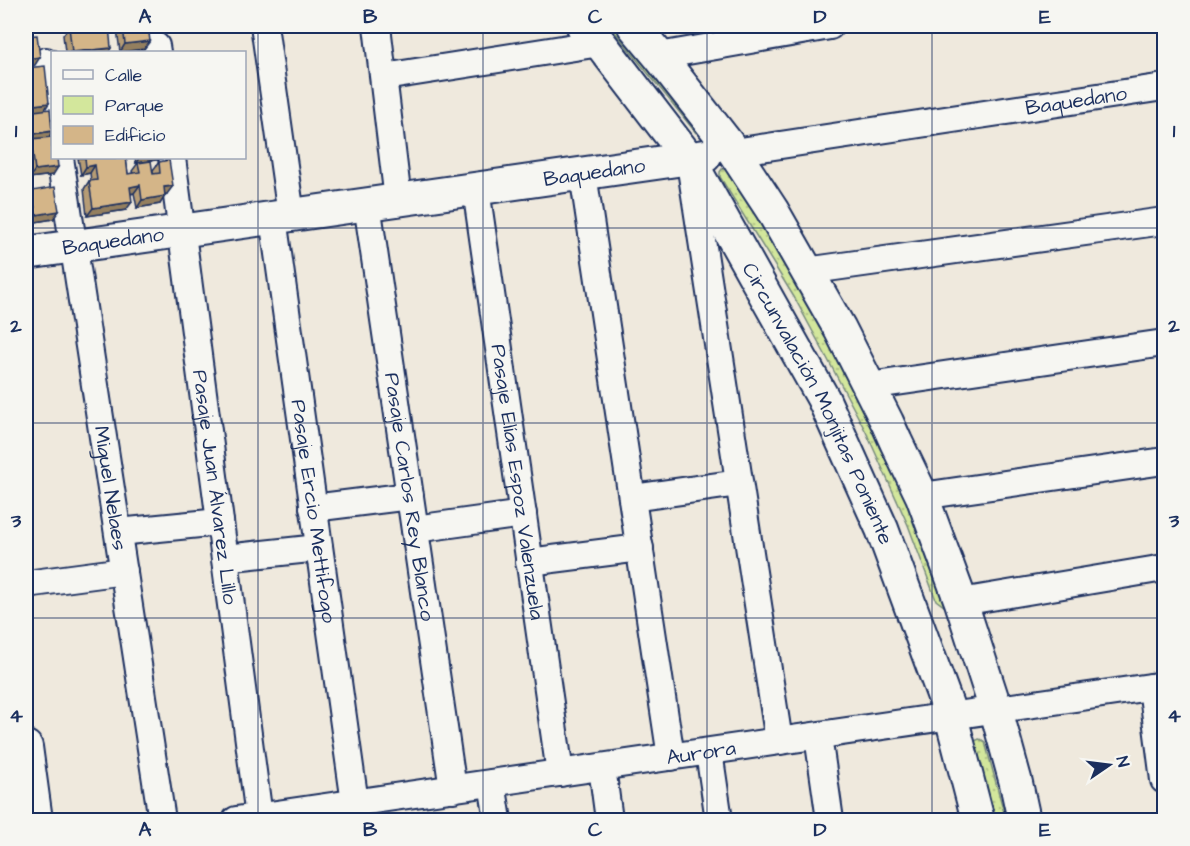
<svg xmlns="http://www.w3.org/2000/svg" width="1190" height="846" font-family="'Architects Daughter',sans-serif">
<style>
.green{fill:url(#green-dots);stroke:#778b7d;stroke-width:1.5}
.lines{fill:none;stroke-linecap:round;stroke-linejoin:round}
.minor-casing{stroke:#1b2f5e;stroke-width:30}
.tertiary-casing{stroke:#1b2f5e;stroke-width:36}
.minor{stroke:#f6f6f2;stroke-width:26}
.tertiary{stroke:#f6f6f2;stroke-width:32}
.wall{fill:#b69c75;stroke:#1b2f5e;stroke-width:1.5}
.shaded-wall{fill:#947f5f;stroke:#1b2f5e;stroke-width:1.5}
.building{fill:#d4b588;stroke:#1b2f5e;stroke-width:1.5}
.grid{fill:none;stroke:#1b2f5e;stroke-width:1.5;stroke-opacity:0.55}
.labels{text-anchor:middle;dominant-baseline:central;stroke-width:4.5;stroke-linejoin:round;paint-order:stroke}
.street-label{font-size:21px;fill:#1b2f5e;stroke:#f6f6f2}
.neatline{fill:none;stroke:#1b2f5e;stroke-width:2}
.grid-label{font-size:20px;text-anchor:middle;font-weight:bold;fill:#1b2f5e}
</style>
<defs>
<pattern id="green-dots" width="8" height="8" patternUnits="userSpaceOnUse" patternTransform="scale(1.5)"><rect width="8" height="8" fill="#d3e79c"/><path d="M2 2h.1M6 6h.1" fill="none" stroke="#b5c689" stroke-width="1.8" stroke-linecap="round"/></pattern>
</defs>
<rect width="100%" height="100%" fill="#efe9dd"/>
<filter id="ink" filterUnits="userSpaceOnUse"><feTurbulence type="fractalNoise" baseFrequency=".0167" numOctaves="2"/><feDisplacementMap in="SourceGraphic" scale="12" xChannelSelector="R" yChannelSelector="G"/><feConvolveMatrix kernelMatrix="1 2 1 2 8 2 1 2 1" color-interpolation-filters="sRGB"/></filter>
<g filter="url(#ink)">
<g class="green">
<polygon points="610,26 629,26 713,128 696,133"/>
<polygon points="722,169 727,169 730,171 885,422 977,695 973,692 949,612 945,607 936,600 908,525 866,432 826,356 794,297 720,177 720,172"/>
<polygon points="979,739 982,740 985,742 1006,820 994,820 974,745 975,741"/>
</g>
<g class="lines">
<defs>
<g id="minor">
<polyline points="377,26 398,200"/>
<polyline points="265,32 291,215"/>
<polyline points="156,46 157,52"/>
<polyline points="659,56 830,26"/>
<polyline points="46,61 52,106"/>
<polyline points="384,77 600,43"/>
<path id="s1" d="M734 152 1164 87"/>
<path id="s2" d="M60 158 162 820"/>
<path id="s3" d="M172 158 259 817"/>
<polyline points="691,169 779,741"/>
<polyline points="583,174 671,757"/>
<path id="s4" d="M476 189 560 773"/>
<path id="s5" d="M367 204 453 789"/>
<path id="s6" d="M273 218 355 803"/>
<polyline points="806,271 1164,221"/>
<polyline points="869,386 1164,343"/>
<polyline points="922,496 1164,461"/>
<polyline points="632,498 739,483"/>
<polyline points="313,508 410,496"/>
<polyline points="415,529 523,514"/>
<polyline points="118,532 220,522"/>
<polyline points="225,558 319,548"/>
<polyline points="529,562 640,548"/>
<polyline points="26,584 124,571"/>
<polyline points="961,602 1164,568"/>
<polyline points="1152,687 1164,780"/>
<polyline points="818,736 830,820"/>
<polyline points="709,752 719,820"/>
<polyline points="602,767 609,820"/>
<polyline points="492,783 498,820"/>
<path id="s7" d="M236 820 1164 685"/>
</g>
<g id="tertiary">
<path id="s8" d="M583 26 600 43 689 159 823 398 882 529 951 716 978 820"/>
<polyline points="634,26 659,56 734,152 772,210 840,329 887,422 896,442 922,496 961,602 996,710 1016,783 1024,820"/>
<path id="s9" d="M26 253 705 156"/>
<polyline points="26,747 36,820"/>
</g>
</defs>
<use href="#minor" class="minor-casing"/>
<use href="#tertiary" class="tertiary-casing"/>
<use href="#minor" class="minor"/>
<use href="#tertiary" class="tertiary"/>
</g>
<g class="wall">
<polygon points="119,26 148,26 144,49 120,52 117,29"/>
<polygon points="69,27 109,52 65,52 63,35"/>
<polygon points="26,68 45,109 52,132 49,137 53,175 29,178 26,147 29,142 26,142"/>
<polygon points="78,158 126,158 128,174 133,173 132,171 138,163 153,174 153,170 159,162 167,194 165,194 160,204 137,208 134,193 131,194 126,210 87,216 84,189 89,181 91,181 90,173 81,175"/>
<polygon points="135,158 163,158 162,159 136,163"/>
<polygon points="32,191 53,219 30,223 26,199"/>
</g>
<g class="shaded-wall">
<polygon points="150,41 144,49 120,52 125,44"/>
<polygon points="111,48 109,52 78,52"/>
<polygon points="40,57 35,65 26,66 26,59"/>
<polygon points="49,103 44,111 26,113 26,106"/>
<polygon points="52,131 48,139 31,139 29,142 26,142 26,139 28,135"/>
<polygon points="139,158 163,158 162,159 136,163"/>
<polygon points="95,165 90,173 81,175 86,167"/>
<polygon points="58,167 53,175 29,178 35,170"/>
<polygon points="140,185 134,193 124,195 130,187"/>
<polygon points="173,186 167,194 159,195 164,187"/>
<polygon points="165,196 160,204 137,208 142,200"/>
<polygon points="132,202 126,210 87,216 93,208"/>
<polygon points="59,211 53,219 30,223 36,215"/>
</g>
<g class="building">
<polygon points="82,26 109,26 111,48 72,52 69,27"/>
<polygon points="123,26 148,26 150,41 125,44"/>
<polygon points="37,35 40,57 26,59 26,36"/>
<polygon points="45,66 49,103 26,106 26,68"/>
<polygon points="50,109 52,131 28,135 26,112"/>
<polygon points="52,137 52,158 57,158 58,167 35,170 31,139"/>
<polygon points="85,158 126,158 128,174 140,172 138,163 151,161 153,174 160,173 159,162 169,160 173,186 164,187 165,196 142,200 140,185 130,187 132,202 93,208 89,181 97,180 95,165 86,167"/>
<polygon points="55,187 59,211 36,215 32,191"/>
</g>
</g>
<path class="grid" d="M258 26V820M483 26V820M707 26V820M932 26V820M26 228H1164M26 423H1164M26 618H1164"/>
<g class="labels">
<g class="street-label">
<text stroke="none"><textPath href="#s1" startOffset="346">Baquedano</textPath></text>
<text stroke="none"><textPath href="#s9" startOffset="574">Baquedano</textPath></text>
<text stroke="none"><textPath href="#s9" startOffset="88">Baquedano</textPath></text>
<text stroke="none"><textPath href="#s8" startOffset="447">Circunvalación Monjitas Poniente</textPath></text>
<text stroke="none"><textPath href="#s4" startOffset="296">Pasaje Elías Espoz Valenzuela</textPath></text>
<text stroke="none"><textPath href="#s3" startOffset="332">Pasaje Juan Álvarez Lillo</textPath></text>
<text stroke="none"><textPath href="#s2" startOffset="334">Miguel Nelaes</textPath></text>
<text stroke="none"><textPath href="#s5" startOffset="296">Pasaje Carlos Rey Blanco</textPath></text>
<text stroke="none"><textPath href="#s6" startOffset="296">Pasaje Ercio Mettifogo</textPath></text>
<text stroke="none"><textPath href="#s7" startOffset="470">Aurora</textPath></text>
</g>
</g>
<rect width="1190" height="846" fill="none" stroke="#f6f6f2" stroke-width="66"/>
<rect x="51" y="51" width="195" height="108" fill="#f6f6f2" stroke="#9ea6b7" stroke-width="1.5"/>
<rect x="63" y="70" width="30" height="9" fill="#f6f6f2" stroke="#9ea6b7" stroke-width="1.5"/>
<text x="105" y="81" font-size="18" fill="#1b2f5e">Calle</text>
<rect x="63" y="96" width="30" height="18" fill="#d3e79c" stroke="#9ea6b7" stroke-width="1.5"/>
<text x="105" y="111" font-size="18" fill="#1b2f5e">Parque</text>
<rect x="63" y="126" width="30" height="18" fill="#d4b588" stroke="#9ea6b7" stroke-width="1.5"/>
<text x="105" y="141" font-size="18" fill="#1b2f5e">Edificio</text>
<g transform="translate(1109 765) rotate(76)" stroke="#f6f6f2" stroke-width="4.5" paint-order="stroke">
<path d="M0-4.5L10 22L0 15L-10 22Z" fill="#1b2f5e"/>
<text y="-9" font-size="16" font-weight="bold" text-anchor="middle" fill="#1b2f5e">N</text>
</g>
<rect x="33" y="33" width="1124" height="780" class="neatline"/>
<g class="grid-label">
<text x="145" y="23">A</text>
<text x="370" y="23">B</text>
<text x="595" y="23">C</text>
<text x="820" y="23">D</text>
<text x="1045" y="23">E</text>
<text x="16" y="137">1</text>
<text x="1174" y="137">1</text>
<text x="16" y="332">2</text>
<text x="1174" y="332">2</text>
<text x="16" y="527">3</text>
<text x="1174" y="527">3</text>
<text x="16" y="722">4</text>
<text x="1174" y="722">4</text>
<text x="145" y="836">A</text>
<text x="370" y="836">B</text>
<text x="595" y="836">C</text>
<text x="820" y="836">D</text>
<text x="1045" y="836">E</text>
</g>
</svg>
